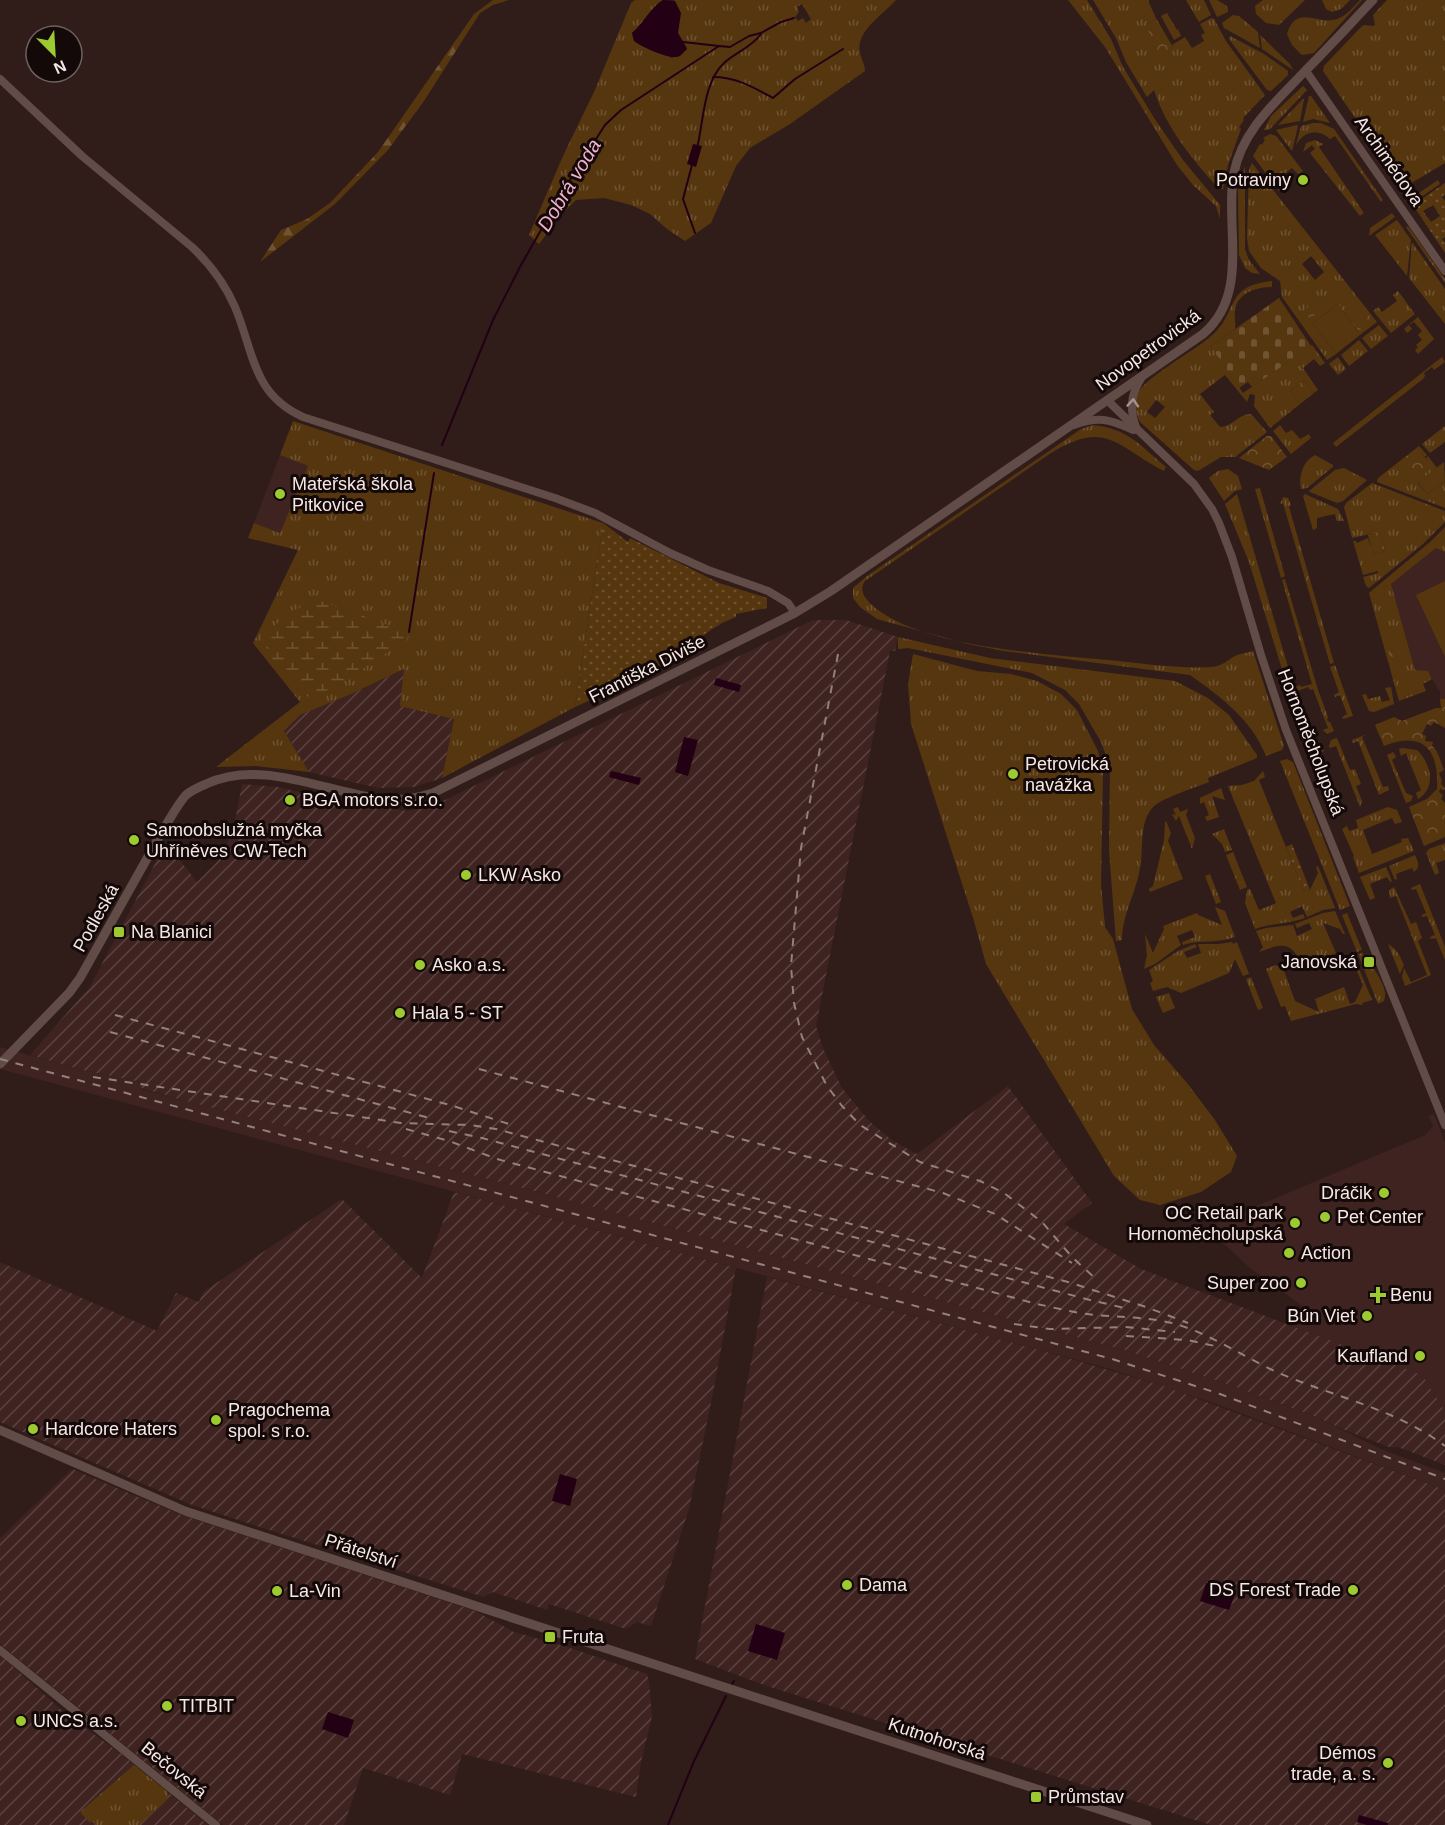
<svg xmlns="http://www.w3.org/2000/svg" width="1445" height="1825" font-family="Helvetica,sans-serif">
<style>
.built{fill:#3e2320}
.industrial{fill:url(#industrial-furrows)}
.grass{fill:url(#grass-tufts);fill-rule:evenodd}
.forest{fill:url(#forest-firs)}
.wetland{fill:url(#wetland-marsh)}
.cemetery{fill:url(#cemetery-stones)}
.park{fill:url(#park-crowns)}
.garden{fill:url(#garden-dots);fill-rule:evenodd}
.pitch{fill:#56360f}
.water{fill:#230014}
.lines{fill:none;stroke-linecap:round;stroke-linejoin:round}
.stream{stroke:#230014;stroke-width:2}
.tertiary{stroke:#624c48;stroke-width:8}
.secondary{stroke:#624c48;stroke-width:9}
.rail{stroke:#92817f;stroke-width:2;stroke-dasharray:8 8;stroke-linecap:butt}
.oneway{stroke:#a5928f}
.poi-dot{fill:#9dca30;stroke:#120908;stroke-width:2}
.labels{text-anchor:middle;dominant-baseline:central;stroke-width:6;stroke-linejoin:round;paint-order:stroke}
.street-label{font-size:18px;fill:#f7e8e6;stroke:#120908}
.poi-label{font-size:18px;fill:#f7e8e6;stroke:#120908;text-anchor:start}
.water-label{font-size:20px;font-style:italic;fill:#f3afce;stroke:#120908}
</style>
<defs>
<pattern id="industrial-furrows" width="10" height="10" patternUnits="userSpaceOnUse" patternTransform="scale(1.5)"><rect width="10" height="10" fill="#3e2320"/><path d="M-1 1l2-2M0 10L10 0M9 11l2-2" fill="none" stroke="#5b4340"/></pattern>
<pattern id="grass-tufts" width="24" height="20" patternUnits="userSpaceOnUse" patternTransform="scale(1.5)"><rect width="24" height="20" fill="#56360f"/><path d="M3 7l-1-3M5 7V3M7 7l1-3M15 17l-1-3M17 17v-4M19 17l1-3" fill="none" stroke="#6f5332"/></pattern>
<pattern id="forest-firs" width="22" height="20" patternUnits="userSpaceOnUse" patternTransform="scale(1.5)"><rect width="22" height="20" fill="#56360f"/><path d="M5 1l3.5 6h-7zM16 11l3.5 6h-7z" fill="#6f5332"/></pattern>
<pattern id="wetland-marsh" width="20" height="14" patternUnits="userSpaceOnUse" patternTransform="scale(1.5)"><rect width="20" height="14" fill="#56360f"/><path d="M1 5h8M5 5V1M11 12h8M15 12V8" fill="none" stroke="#6f5332"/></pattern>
<pattern id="cemetery-stones" width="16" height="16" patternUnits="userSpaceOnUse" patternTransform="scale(1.5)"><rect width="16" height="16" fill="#56360f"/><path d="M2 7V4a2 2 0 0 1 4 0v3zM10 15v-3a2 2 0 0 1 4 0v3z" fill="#6f5332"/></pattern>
<pattern id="park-crowns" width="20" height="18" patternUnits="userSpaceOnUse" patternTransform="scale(1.5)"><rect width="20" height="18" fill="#56360f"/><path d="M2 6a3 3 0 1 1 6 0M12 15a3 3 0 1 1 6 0" fill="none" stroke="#6f5332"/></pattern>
<pattern id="garden-dots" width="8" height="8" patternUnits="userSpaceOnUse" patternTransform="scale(1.5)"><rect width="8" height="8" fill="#56360f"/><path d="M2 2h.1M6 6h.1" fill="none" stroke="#6f5332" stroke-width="1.8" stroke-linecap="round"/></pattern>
</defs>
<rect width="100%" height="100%" fill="#301d1a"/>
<g class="built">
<polygon points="280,455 308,466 280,533 254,523"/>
<polygon points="1436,548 1445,552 1445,699 1440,699 1440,692 1428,672 1415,670 1391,584"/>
<polygon points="0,1047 82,1070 142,1082 141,1089 182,1100 519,1187 1124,1350 1233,1386 1314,1416 1381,1449 1445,1473 1445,1490 1216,1404 1110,1369 0,1069"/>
<polygon points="1434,1114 1445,1142 1445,1411 1421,1375 1291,1326 1308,1310 1250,1268 1223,1243 1214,1224 1425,1135 1433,1126 1428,1116"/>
</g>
<g class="industrial">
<polygon points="813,620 846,620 898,637 895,651 890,651 816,1026 823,1048 842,1088 870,1122 893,1141 917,1154 1008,1086 1092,1203 1064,1224 1141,1269 1422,1375 1445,1411 1445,1465 1398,1447 1389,1447 1342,1429 1314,1416 1233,1386 1124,1350 519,1187 182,1100 141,1088 141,1082 82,1070 30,1055 89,988 166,843 197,882 219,860 233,831 242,784 278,787 331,800 408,811 443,801"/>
<polygon points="405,669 454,718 442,778 414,787 378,788 309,772 284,731 300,715 349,695"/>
<polygon points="454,1192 736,1268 712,1398 689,1509 651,1626 637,1622 626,1629 549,1604 547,1610 493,1592 484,1597 266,1529 192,1505 0,1422 0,1262 157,1331 176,1293 199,1302 203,1292 342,1199 422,1278"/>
<polygon points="767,1277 1054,1354 1163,1386 1445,1490 1445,1825 1211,1825 767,1686 695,1659"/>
<polygon points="72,1469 181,1515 475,1611 514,1632 564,1646 647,1674 649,1682 652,1716 641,1762 636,1797 462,1754 450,1795 363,1768 344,1825 223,1825 0,1644 0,1538"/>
<polygon points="0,1655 66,1714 120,1753 208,1825 0,1825"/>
</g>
<g class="grass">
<path d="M635 0H663C650 8 644 23 632 33L634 41 672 58 687 48 678 33 675 1 673 0H896C883 15 855 31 860 53 861 59 865 64 865 71L790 124 750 148 736 166 711 223 685 241 667 229 650 214 631 205 604 198 576 200 560 216 539 244 529 235 563 156 594 92 631 3ZM802 4 811 19 806 23 803 18 798 21 795 17 799 12 797 7Z"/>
<polygon points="1068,0 1087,0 1111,39 1123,67 1156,121 1183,160 1220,205 1220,219 1216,206 1193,185 1177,165 1105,47"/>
<path d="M1093 0H1149V3L1156 18 1147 24 1174 48 1172 45 1185 37 1192 48 1204 41 1201 35 1205 33 1200 24 1211 18 1214 19 1226 41 1265 95 1243 118 1244 120 1239 127 1241 129 1228 165 1223 189H1219C1193 160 1166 128 1154 90L1147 97 1126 62 1116 38Z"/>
<polygon points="1186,0 1204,0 1211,15 1199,22"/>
<polygon points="1209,0 1217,0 1227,6 1228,12 1217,17"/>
<polygon points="1263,0 1305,0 1279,25 1266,23 1256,14 1255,6"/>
<polygon points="1322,0 1350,0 1341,9 1332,12 1326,9"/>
<path d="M1360 0H1362L1314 53 1302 55 1292 45 1287 34C1296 3 1319 26 1337 19 1347 16 1353 7 1360 0Z"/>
<polygon points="1387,0 1445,0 1445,163 1403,188 1323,71 1324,66 1360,28 1364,25 1373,26 1375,25 1373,15"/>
<polygon points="1167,13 1177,30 1178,29 1181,36 1174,40 1161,16"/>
<polygon points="1233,15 1239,16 1258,32 1260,48 1224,28 1222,23"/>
<polygon points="1260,35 1290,64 1293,70 1262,49"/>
<polygon points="1230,36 1264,54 1288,71 1288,75 1271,91 1267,90 1229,39"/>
<polygon points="1303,86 1307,90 1270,129 1264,130 1271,116"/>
<polygon points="1309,96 1311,96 1330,123 1313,119 1303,122"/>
<polygon points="1304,99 1300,121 1278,125 1302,100"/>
<path d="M1313 123H1321L1334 129 1383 200 1381 202 1335 136 1330 139C1318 128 1304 131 1296 145L1301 126Z"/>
<polygon points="1297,125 1298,126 1292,151 1276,130"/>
<polygon points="1270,134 1276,136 1303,171 1298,174 1292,168 1278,179 1283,187 1279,191 1253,156 1260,144 1262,145 1265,139 1263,138"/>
<polygon points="1315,140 1323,144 1319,147 1364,213 1360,216 1310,153 1315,149 1312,145 1303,152 1306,143"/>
<path d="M1252 163 1377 322 1360 335 1338 304 1313 323 1336 354 1327 360 1282 297 1280 281 1261 268 1249 251 1247 238 1249 169ZM1311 256 1324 272 1315 280 1302 264Z"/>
<polygon points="1245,166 1245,249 1249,260 1260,274 1252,273 1245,268 1239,255 1238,188"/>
<polygon points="1438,180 1440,184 1412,203 1409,200"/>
<polygon points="1392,213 1395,217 1369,236 1370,228"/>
<polygon points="1397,220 1411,240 1407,276 1375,235"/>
<polygon points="1408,226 1445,279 1445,283 1406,227"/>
<polygon points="1412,242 1445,289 1445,324 1409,278"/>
<path d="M1272 281V287C1257 287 1240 292 1235 308 1234 315 1236 322 1235 329L1211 346 1243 393 1312 345 1325 363 1320 366 1314 359 1303 368 1318 390 1314 393 1304 380 1290 391 1300 404 1270 428 1254 406 1255 395 1250 394 1247 402 1225 375 1200 394 1214 412 1210 415 1220 427C1232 427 1238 414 1251 414L1267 432 1235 457H1221L1198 471 1194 470 1140 422C1135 413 1133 401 1139 391 1149 376 1193 351 1209 338 1240 314 1222 286 1272 281ZM1156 400 1165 407 1155 418 1147 412Z"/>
<polygon points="1398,291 1415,314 1391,333 1373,311 1378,307 1382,312 1397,301 1393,295"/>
<polygon points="1418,317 1434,339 1418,354 1415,350 1418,347 1416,345 1422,340 1418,335 1422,331 1414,322 1409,325 1412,329 1407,333 1404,329"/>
<polygon points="1379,325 1388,336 1371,349 1362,338"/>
<polygon points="1359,340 1368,351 1349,366 1341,355"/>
<polygon points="1338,357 1346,369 1338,375 1329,364"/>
<polygon points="1442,357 1445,362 1434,370 1432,367 1424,373 1425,376 1423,379 1336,447 1333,443"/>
<polygon points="293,421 603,523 575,707 442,778 454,719 400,706 404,669 349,695 300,715 284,731 309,772 256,766 216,767 300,702 253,643 298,550 248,538 254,523 280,533 308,466 280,455"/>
<path d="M1093 425C1129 429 1139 445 1166 467L1164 471C1115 445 1105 418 1048 455L865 581C859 590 864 597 871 604 916 647 1045 654 1107 660 1141 663 1177 669 1211 667 1223 666 1226 661 1235 656 1241 653 1247 653 1253 651L1284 746 1282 750 1266 756C1252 720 1221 697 1190 675L1004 651 968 644 877 619 860 607 853 598V588L867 576 1081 429Z"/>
<polygon points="1280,425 1286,433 1292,430 1300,439 1309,434 1311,438 1291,454 1273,431"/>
<polygon points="1445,426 1445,442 1430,453 1422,444"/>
<polygon points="1419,446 1427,455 1425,457 1418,449 1432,467 1426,458 1428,456 1437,468 1418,483 1427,494 1445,481 1445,508 1377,482 1378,478"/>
<path d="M1315 455 1333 465V467L1307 488 1301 489C1298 476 1303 461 1315 455Z"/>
<polygon points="1344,468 1367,480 1343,501 1337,503 1310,492 1309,491 1335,470"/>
<polygon points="1228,469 1238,476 1242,489 1235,491 1224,501 1209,478 1218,471"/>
<polygon points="1372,483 1445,511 1445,522 1423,544 1369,588 1366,586 1363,577 1378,573 1378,571 1363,575 1353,541 1356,541 1357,543 1368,538 1373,554 1385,551 1380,532 1352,538 1344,507 1346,503"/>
<polygon points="1260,488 1285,576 1281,578 1255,489"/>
<polygon points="1237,494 1294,687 1300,685 1301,687 1312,684 1282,580 1285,579 1318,690 1328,717 1327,721 1330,722 1334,731 1327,734 1323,730 1328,728 1313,689 1310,690 1308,687 1295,692 1298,703 1293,705 1249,562 1225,504"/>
<polygon points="1305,494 1338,509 1344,521 1337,521 1335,514 1317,518 1317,528 1313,530 1303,496"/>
<polygon points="1283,497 1288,498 1291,505 1289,507 1334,663 1330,664 1283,503 1280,504"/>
<polygon points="1445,527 1445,552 1436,548 1391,584 1415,670 1428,671 1432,679 1423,684 1426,691 1399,701 1369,593 1430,542"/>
<path d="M898 637 990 658 1175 681 1208 698 1229 715 1257 755V758L1208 778 1209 782C1196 787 1163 798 1154 806 1138 822 1144 849 1140 868 1136 893 1122 915 1122 940L1116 941 1109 851 1110 766 1101 742 1079 704 1065 690 1032 673 908 648 898 649Z"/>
<polygon points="913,654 977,671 1011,674 1037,681 1061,694 1077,710 1098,751 1103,772 1101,884 1105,927 1113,939 1132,1009 1154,1045 1187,1083 1215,1120 1237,1156 1231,1172 1201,1192 1160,1205 1140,1200 1114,1176 986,964 974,921 911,724 908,684"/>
<polygon points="1335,665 1353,716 1343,719 1342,717 1347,714 1340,695 1335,697 1334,695 1339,692 1330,667"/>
<polygon points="1391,687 1394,704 1374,712 1369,711 1362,695 1366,694 1368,699 1380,696 1382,702 1390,700 1385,688"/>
<polygon points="1301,704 1308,722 1300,725 1293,707"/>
<polygon points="1367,734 1362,737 1383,787 1388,786 1389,790 1379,795 1358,741 1353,743 1352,740"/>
<polygon points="1337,738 1350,770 1355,769 1361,784 1356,786 1362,801 1360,807 1336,746 1330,748 1329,746 1331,740"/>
<polygon points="1318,745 1321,746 1324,751 1319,753 1324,762 1316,765 1310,752"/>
<path d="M1402 748 1417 750C1431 763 1437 788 1418 799L1416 793 1421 790 1406 753 1401 756 1399 749Z"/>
<polygon points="1393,752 1396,757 1392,760 1406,793 1413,796 1411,801 1406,803 1387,755"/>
<polygon points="1287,759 1293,762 1350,906 1340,910 1280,761"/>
<path d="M1263 771 1265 777 1259 780 1304 892 1310 890 1318 873 1316 867 1318 866 1335 908 1323 910 1307 917 1302 906 1290 912 1293 918 1303 914 1305 918C1288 924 1272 923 1255 929L1245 903 1247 890 1250 889 1259 910 1276 903 1228 786 1242 785 1254 781Z"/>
<polygon points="1221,788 1225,800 1212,796 1219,817 1207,821 1205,817 1209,815 1204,802 1200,804 1200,798"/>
<polygon points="1178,807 1180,812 1188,809 1186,815 1195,838 1192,849 1179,816 1176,821 1172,814 1176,815 1173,809"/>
<polygon points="1388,807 1397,810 1402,822 1395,824 1392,818 1363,830 1372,854 1402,842 1401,839 1408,838 1414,851 1359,873 1353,857 1354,856 1342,829 1347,826 1349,831 1358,828 1356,820"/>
<polygon points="1166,821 1171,833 1168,841 1183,879 1150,892 1149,889 1153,886 1164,840 1165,822"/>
<polygon points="1224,829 1232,850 1225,852 1222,844 1212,834"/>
<polygon points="1445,843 1445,860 1436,863 1439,873 1435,875 1426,853 1429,849"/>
<polygon points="1233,852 1247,887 1240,890 1226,855"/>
<path d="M1415 855C1418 862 1421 867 1414 872L1412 868 1396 874 1397 879 1395 880 1389 866Z"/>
<polygon points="1386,867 1392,881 1390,882 1387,877 1370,884 1375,898 1370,900 1360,877"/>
<polygon points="1210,874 1221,902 1216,904 1205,876"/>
<polygon points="1420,884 1445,947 1445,960 1436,938 1431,939 1430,937 1435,935 1427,916 1422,917 1422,915 1426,913 1416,889 1412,890 1411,888"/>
<polygon points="1394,887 1411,924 1416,922 1422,938 1418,941 1431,975 1405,986 1402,977 1404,968 1411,982 1427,975 1396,896 1390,898 1389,890"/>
<path d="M1215 907 1225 911 1235 937C1218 944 1200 939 1183 945L1182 942 1195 937 1192 930 1177 936 1181 945 1155 964 1144 969 1147 955 1145 934 1153 953 1164 929 1163 926 1197 913 1198 915 1222 925Z"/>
<path d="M1335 911 1345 934H1343L1340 929 1323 923 1336 953 1302 966C1292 941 1282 943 1259 952L1263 947 1256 931 1266 928 1293 925 1297 936 1312 929 1309 923 1297 928 1295 924 1323 913Z"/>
<polygon points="1347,913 1362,950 1357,952 1342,915"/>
<polygon points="1232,942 1233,944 1237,942 1249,974 1243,976 1235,959 1229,973 1181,993 1167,987 1153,991 1150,983 1153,981 1149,970 1178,951 1195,944 1197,947 1184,952 1187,958 1201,953 1198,944 1219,944"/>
<path d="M1388 944C1397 949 1400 956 1404 965L1400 974Z"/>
<path d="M1363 953 1366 965 1371 964C1377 974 1389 990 1384 1001L1378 1004 1358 954Z"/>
<polygon points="1275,965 1283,968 1295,1001 1319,1012 1315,999 1344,987 1350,1004 1355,1002 1363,985 1357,971 1359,969 1372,1000 1362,1003 1363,1005 1356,1004 1291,1021 1285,1006 1281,1007 1266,969"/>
<polygon points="1251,977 1263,1008 1258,1010 1246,979"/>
<polygon points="1169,993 1175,1008 1163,1013 1156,997"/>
<polygon points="134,1765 167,1791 168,1795 166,1801 139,1825 96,1825 92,1821 90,1823 80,1812"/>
</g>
<polygon class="forest" points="493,0 509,0 493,5 480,13 424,101 388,150 335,204 260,262 281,230 307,219 330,203 378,152 474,14"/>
<polygon class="wetland" points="317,600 409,632 407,640 344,681 314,697 303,696 292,676 275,663 260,637 294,610"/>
<polygon class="cemetery" points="1279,298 1311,346 1252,387 1248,382 1239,388 1211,346"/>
<g class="park">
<polygon points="1156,18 1174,49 1160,57 1151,43 1147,24"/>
<polygon points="1316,301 1322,309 1310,319 1304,310"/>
<polygon points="1362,306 1373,320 1359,331 1348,317"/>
<polygon points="1304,380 1314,393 1300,404 1290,391"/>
<polygon points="1267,436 1271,436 1287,457 1269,470 1239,458"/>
<polygon points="1418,449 1433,467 1416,480 1401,463"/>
<polygon points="1380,531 1385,551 1373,554 1368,535"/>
<polygon points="1396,641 1400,657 1392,659 1387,643"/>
<path d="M1440 699H1445V728L1434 722 1431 726 1427 724 1422 734 1426 736 1425 741 1433 742 1432 746C1439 751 1441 764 1444 770L1439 773 1442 781 1441 784 1445 788 1444 790 1440 789 1439 792 1443 795 1441 799 1445 803V837L1424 846 1409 807 1427 799 1437 789C1439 750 1424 730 1384 746L1375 725 1394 717 1402 721 1436 708H1441Z"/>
</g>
<g class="garden">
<path d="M1445 183V194L1442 197 1445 201V237L1442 239 1445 243V253L1413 205ZM1433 205 1440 216 1431 222 1423 211Z"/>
<path d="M603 523 628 542 630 538 719 583 767 598V608L736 614V617C708 627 692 647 667 662 638 680 606 693 575 707Z"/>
<polygon points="1292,844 1310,890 1304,892 1286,847"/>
</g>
<g class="pitch">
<polygon points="1338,304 1360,335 1336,354 1313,323"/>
<polygon points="1444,462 1445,481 1427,494 1418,482"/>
<polygon points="1445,581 1445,657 1416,595"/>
</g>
<g class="water">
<path d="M663 0 675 1 681 13 678 33 687 49C686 50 681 55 680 56 671 61 642 47 634 41L632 33C644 23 650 8 663 0Z"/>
<polygon points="693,144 702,146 696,167 687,164"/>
<polygon points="716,678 741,685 739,692 714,685"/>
<polygon points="684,737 698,740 688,776 675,772"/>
<polygon points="611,771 641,778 639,785 609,777"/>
<polygon points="560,1474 577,1479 570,1506 552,1501"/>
<polygon points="1206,1583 1236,1592 1229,1610 1200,1601"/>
<polygon points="756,1624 785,1633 777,1660 748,1651"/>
<polygon points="328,1712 354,1720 348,1738 322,1729"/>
<polygon points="1359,1815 1388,1823 1388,1825 1367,1825 1357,1822"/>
</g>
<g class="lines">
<g class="stream">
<polyline points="683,42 719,46"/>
<path d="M713 77C736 77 753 87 773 98L795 79 843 49"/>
<path d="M697 148C704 120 703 83 724 63 736 52 752 47 761 34"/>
<polyline points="692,165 683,199 695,233"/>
<polyline points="442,445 493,320 521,265 568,183 605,125 621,110 719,46 730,47 749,36 761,33 781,22 794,18"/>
<polyline points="409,632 434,473"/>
<polyline points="732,1684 734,1681"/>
<polyline points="668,1825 694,1761 726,1696"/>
</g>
<g class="tertiary">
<polyline points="1306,71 1445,271"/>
<path d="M0 79 82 156 192 247C210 264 225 284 235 307 254 352 252 394 303 417L555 498 595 513 670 553 708 570 768 591 788 603 795 613"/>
<polyline points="1107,400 1194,484 1212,509 1219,523 1232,557 1261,655 1286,730 1445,1125"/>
<path d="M1074 425C1098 416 1110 419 1133 430"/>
<path d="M1137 430C1129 410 1130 395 1142 377"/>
<polyline points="0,1650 216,1825"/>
</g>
<g class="secondary">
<path d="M0 1064 69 993 80 978 163 830C170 819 177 805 186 795 192 790 199 787 206 784 263 758 326 793 383 799 400 801 417 798 433 793L795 613 831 591 1203 334C1251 293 1224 226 1234 173 1242 130 1278 100 1306 70 1329 47 1351 23 1373 0"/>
<polyline points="0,1430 185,1511 1147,1825"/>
</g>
<g class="rail">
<polyline points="838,654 801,848 791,966 794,1003 802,1037 827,1086 842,1106 860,1125 920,1162 980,1181 1004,1193 1042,1222 1072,1257 1097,1280"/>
<polyline points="115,1015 450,1105 515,1126"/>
<polyline points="110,1032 433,1119"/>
<polyline points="0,1059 1112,1359 1220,1394 1445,1479"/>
<polyline points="479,1069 943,1193 995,1214 1072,1263"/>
<polyline points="93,1077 401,1123 470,1125 496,1129 1068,1282 1146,1307 1188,1323"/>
<path d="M406 1129 449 1141 497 1159 1037 1304C1056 1308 1075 1313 1095 1315 1121 1317 1146 1317 1172 1323 1210 1333 1243 1357 1279 1373 1334 1397 1396 1409 1445 1446"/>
<polyline points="449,1131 482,1138 1090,1300 1129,1309"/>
<polyline points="1014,1324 1050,1329 1126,1327 1175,1332"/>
<polyline points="1126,1336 1187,1340 1215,1346"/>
</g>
</g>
<defs><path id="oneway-chevron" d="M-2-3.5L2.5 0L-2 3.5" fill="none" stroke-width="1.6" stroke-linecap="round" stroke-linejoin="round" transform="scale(1.5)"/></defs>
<use class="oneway" href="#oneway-chevron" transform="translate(1133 403) rotate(-86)"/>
<g class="poi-dot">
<circle cx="1303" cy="180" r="6"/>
<circle cx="280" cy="494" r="6"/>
<circle cx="1013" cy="774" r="6"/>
<circle cx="290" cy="800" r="6"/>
<circle cx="134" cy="840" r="6"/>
<circle cx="466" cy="875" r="6"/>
<rect x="113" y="926" width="12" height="12" rx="3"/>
<rect x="1363" y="956" width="12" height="12" rx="3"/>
<circle cx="420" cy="965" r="6"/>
<circle cx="400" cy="1013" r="6"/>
<circle cx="1384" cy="1193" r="6"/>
<circle cx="1325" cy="1217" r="6"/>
<circle cx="1295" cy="1223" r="6"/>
<circle cx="1289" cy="1253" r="6"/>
<circle cx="1301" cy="1283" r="6"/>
<path d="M1375 1286h6v6h6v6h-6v6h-6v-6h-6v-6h6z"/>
<circle cx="1367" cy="1316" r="6"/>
<circle cx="1420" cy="1356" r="6"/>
<circle cx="216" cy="1420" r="6"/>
<circle cx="33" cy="1429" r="6"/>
<circle cx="847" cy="1585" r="6"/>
<circle cx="1353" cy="1590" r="6"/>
<circle cx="277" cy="1591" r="6"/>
<rect x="544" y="1631" width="12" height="12" rx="3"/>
<circle cx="167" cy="1706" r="6"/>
<circle cx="21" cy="1721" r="6"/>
<circle cx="1388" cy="1763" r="6"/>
<rect x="1030" y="1791" width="12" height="12" rx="3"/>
</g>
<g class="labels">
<g class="street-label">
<text transform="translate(1389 161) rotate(55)">Archimédova</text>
<text transform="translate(1148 350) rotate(-36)">Novopetrovická</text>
<text transform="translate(647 669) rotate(-27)">Františka Diviše</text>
<text transform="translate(1311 742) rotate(69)">Hornoměcholupská</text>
<text transform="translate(96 918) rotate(-61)">Podleská</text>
<text transform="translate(361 1551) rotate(18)">Přátelství</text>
<text transform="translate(937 1739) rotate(18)">Kutnohorská</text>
<text transform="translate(174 1770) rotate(39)">Bečovská</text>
</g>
<g class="poi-label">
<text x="1291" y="180" text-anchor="end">Potraviny</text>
<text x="292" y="484">Mateřská škola<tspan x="292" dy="21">Pitkovice</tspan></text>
<text x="1025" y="764">Petrovická<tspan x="1025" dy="21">navážka</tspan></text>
<text x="302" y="800">BGA motors s.r.o.</text>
<text x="146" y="830">Samoobslužná myčka<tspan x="146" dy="21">Uhříněves CW-Tech</tspan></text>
<text x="478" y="875">LKW Asko</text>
<text x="131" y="932">Na Blanici</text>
<text x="1357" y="962" text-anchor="end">Janovská</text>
<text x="432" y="965">Asko a.s.</text>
<text x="412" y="1013">Hala 5 - ST</text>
<text x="1372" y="1193" text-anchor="end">Dráčik</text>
<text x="1283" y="1213" text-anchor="end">OC Retail park<tspan x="1283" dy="21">Hornoměcholupská</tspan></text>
<text x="1337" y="1217">Pet Center</text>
<text x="1301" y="1253">Action</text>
<text x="1289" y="1283" text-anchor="end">Super zoo</text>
<text x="1390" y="1295">Benu</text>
<text x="1355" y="1316" text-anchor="end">Bún Viet</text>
<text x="1408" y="1356" text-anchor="end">Kaufland</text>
<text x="228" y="1410">Pragochema<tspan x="228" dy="21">spol. s r.o.</tspan></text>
<text x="45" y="1429">Hardcore Haters</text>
<text x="859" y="1585">Dama</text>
<text x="1341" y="1590" text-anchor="end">DS Forest Trade</text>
<text x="289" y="1591">La-Vin</text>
<text x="562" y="1637">Fruta</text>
<text x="179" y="1706">TITBIT</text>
<text x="33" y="1721">UNCS a.s.</text>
<text x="1376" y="1753" text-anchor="end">Démos<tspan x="1376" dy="21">trade, a. s.</tspan></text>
<text x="1048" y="1797">Průmstav</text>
</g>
<g class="water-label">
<text transform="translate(569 185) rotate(-59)">Dobrá voda</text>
</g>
</g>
<g transform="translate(54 54) rotate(156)"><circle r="28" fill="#120908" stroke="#6e6261" stroke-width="1.5"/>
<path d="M0-4.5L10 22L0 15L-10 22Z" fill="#9dca30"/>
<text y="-9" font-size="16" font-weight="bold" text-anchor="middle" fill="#f7e8e6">N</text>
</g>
</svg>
